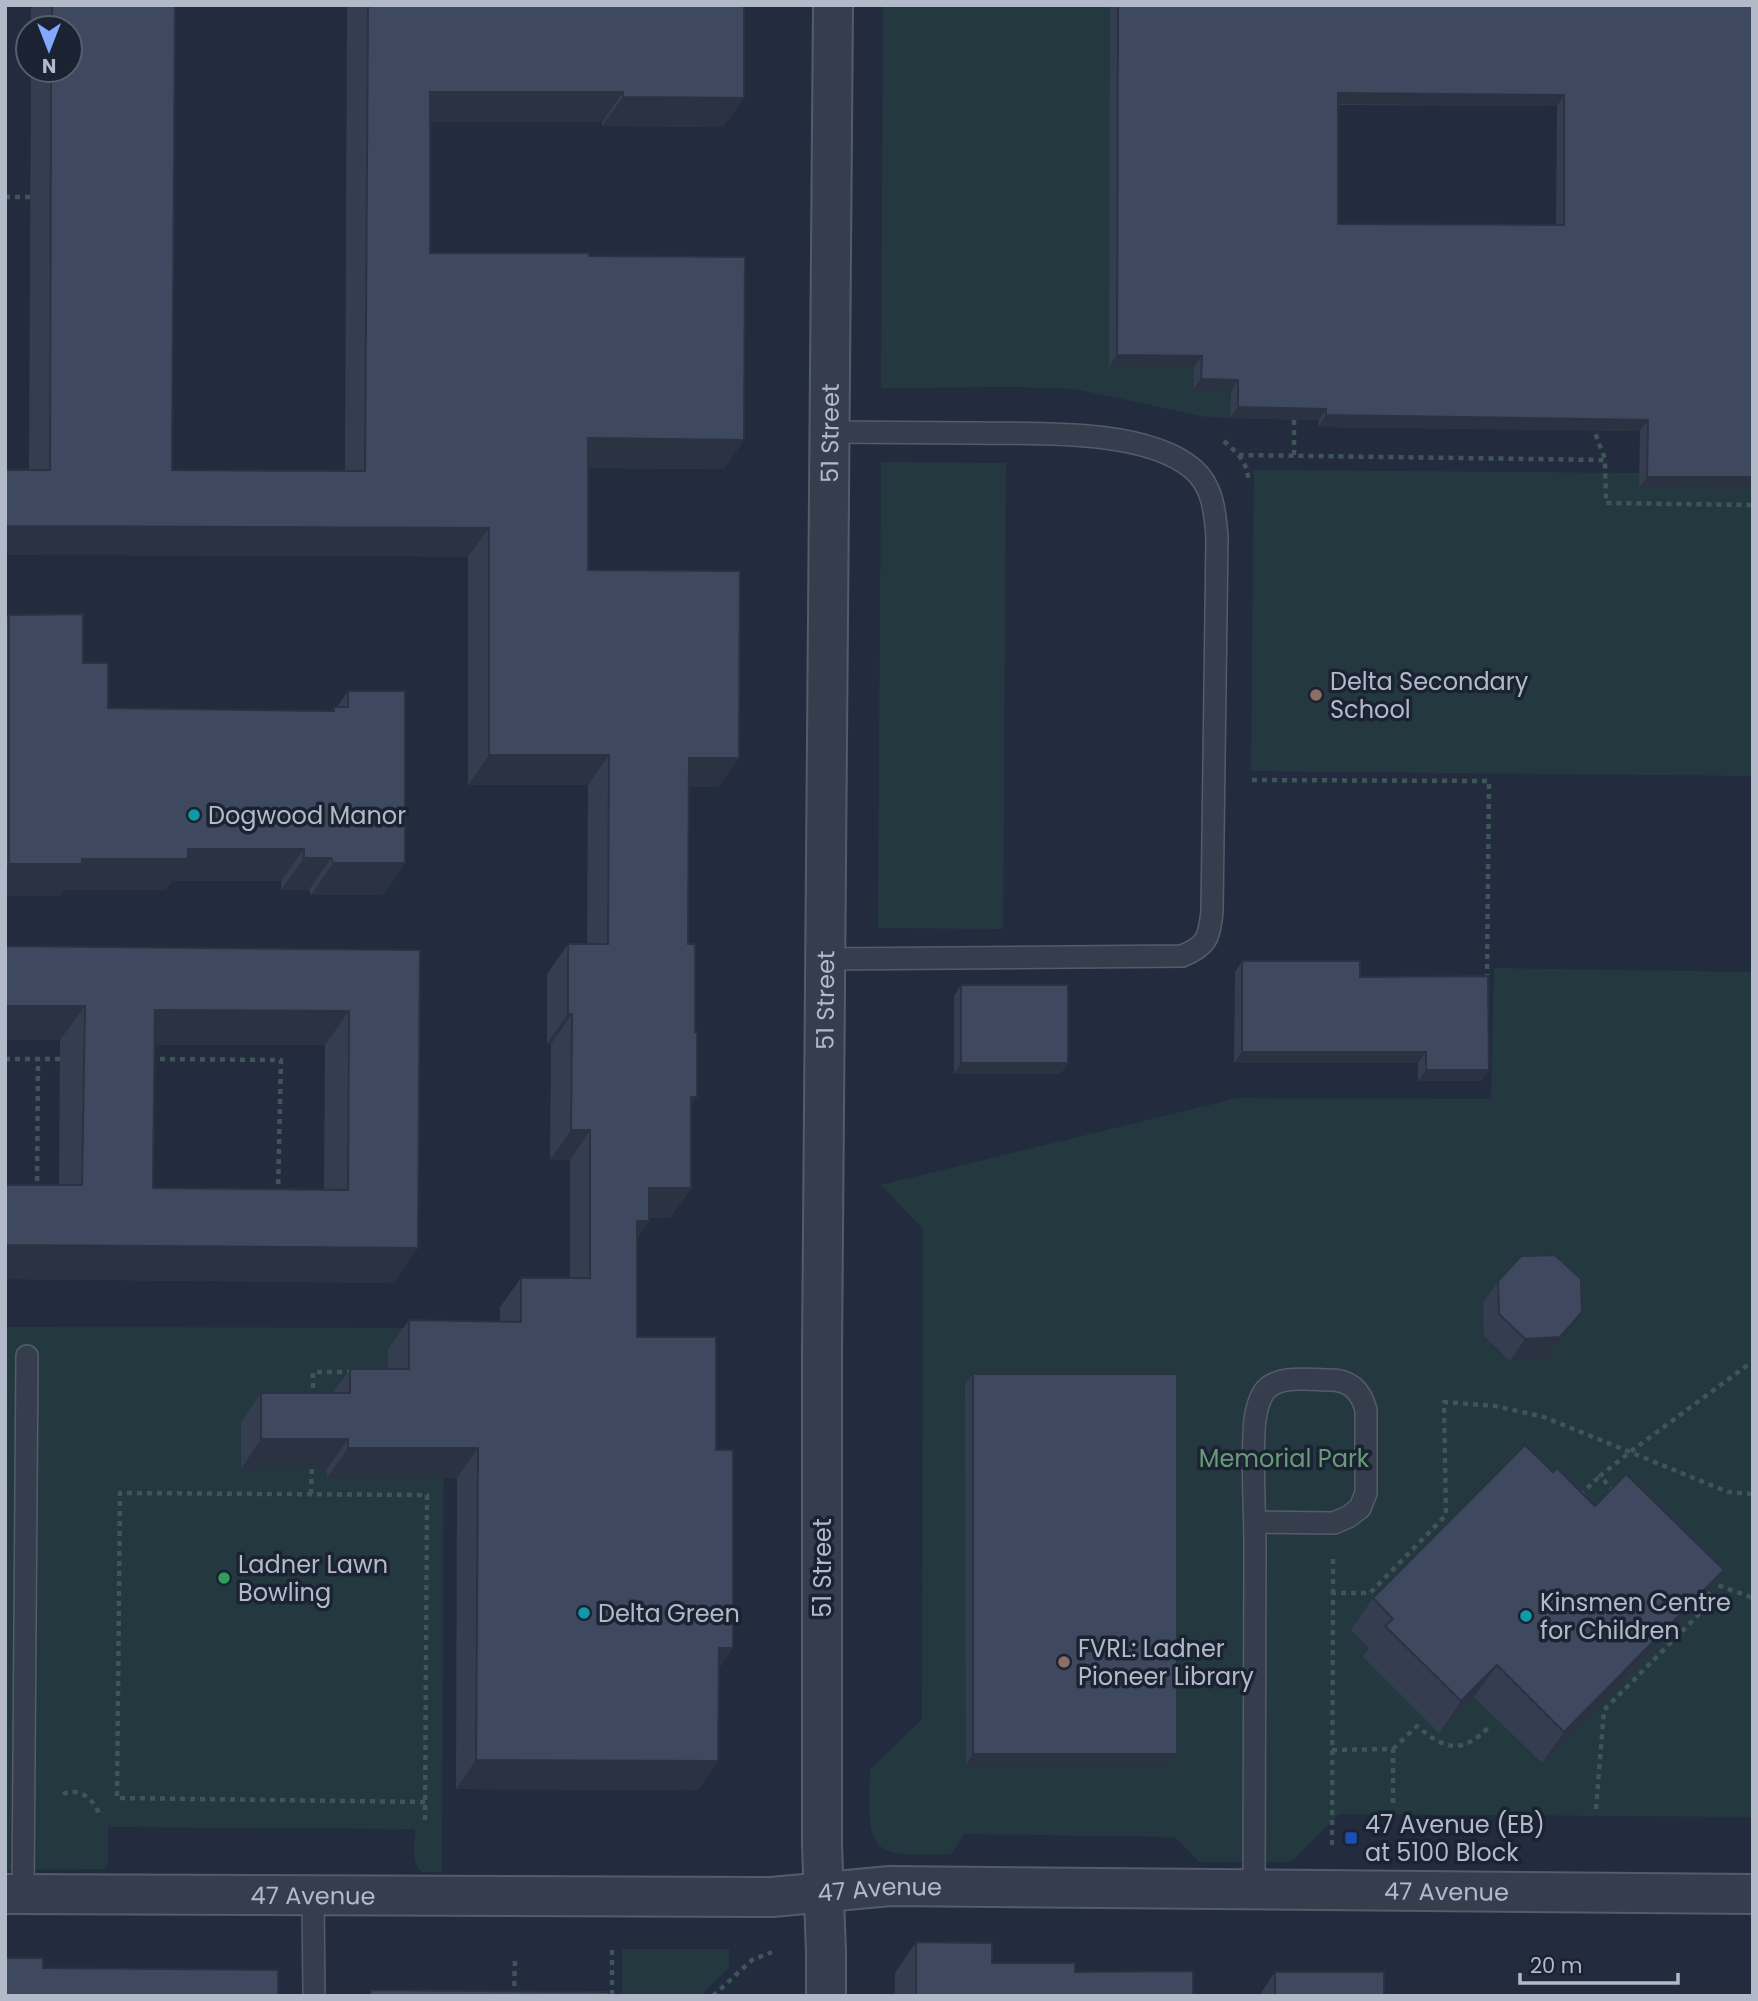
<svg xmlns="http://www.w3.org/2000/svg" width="1758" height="2001" font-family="Poppins,sans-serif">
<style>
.green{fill:#24393f}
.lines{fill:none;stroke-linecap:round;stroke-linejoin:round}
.service-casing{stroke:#545c6c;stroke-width:24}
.minor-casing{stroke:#545c6c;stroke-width:42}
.path{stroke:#3f5559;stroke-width:4.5;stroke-dasharray:5 5;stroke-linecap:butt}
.service{stroke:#363e4e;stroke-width:21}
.minor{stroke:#363e4e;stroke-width:38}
.wall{fill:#353e51;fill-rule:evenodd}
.shaded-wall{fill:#2b3242}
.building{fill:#3e485e;stroke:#2b3242;stroke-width:2;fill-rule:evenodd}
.education-dot{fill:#8d6e63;stroke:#1b2333;stroke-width:2.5}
.culture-dot{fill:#0f9aa8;stroke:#1b2333;stroke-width:2.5}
.leisure-dot{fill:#2e9e5b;stroke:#1b2333;stroke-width:2.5}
.transit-dot{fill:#1a4fb4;stroke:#1b2333;stroke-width:2.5}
.labels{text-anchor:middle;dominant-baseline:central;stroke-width:7;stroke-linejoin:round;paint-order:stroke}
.street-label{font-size:24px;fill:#b2b9c9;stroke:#1b2333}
.poi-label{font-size:24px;fill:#b2b9c9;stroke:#1b2333;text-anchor:start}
.park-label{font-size:24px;fill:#689b78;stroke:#1b2333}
</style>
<rect width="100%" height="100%" fill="#222c3e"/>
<g class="green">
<polygon points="883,5 1110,5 1194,367 1193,390 1231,392 1230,418 1206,417 1075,389 1016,387 881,388"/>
<polygon points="881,462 1006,463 1003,929 878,928"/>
<polygon points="1254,470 1639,473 1639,487 1753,489 1753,776 1251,771"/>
<path d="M1494 968 1753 972V1817L1339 1814 1291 1862H1199L1175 1837 964 1834 951 1854C866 1858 868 1850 870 1770L922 1719 923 1229 881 1185 1238 1098 1491 1099Z"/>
<path d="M5 1327 444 1328 442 1872H422C410 1862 415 1843 415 1829L108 1827V1861L107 1866 103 1869 5 1870Z"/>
<polygon points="622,1949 729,1949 729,1968 700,1996 622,1996"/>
</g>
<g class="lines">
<defs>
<g id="service">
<path d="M826 959 1182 956C1207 946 1209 938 1212 912L1217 537C1215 512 1213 486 1193 469 1145 428 1034 434 974 433 926 433 878 432 829 432"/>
<path d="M1254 1889C1255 1776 1255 1663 1255 1549 1255 1511 1252 1471 1254 1433 1254 1420 1257 1403 1264 1392 1277 1374 1310 1380 1330 1380 1350 1380 1361 1391 1366 1410V1493L1360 1508 1348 1517 1334 1523 1255 1522"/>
<polyline points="23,1894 27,1356"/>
<polyline points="313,1895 314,1996"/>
</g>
<g id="minor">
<path id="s1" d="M5 1894 772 1897 890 1886 1753 1894"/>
<path id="s2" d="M826 1996V1952L822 1845V1353L833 5"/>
</g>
</defs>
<use href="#service" class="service-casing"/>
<use href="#minor" class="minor-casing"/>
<g class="path">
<polyline points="5,197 30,197"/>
<polyline points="1592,425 1605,459"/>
<polyline points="1224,441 1239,455 1605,460 1606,503 1753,505"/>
<polyline points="1239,455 1247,469 1249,483"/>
<polyline points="1294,455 1294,420"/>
<polyline points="1252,780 1489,781 1487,977 1485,977"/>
<polyline points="5,1059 64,1059"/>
<polyline points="150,1059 281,1060 278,1193"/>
<polyline points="37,1191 38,1059"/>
<polyline points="313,1398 313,1372 352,1372"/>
<polyline points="1614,1491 1600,1476 1630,1452 1753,1361"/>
<polyline points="311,1494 312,1463"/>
<polyline points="1580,1495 1600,1476"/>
<polyline points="1333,1559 1333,1593"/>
<polyline points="1709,1582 1753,1598"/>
<path d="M1393 1749 1417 1726C1446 1751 1462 1754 1490 1726"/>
<polyline points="1332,1750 1393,1749 1393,1808"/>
<path d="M63 1794C80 1786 96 1801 100 1817"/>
<polyline points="425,1802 117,1798 120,1493 427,1495 425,1820"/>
<polyline points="1596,1809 1604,1710 1714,1599 1705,1590"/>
<polyline points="1334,1843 1332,1843 1333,1593 1370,1593 1446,1515 1444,1402 1495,1406 1544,1417 1728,1492 1753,1494"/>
<polyline points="612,1950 612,1996"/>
<polyline points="514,1996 515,1959"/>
<polyline points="713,1996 752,1960 772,1952"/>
</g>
<use href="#service" class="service"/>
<use href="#minor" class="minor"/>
</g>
<g class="wall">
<polygon points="31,5 175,5 172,470 345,471 347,5 744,5 744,98 723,127 602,126 602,122 430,122 430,253 589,256 744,440 723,469 588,468 588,570 739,758 718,787 689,787 688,944 691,1106 691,1188 670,1218 649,1218 649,1221 637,1238 637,1337 716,1450 733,1648 719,1668 718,1761 698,1790 456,1789 457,1478 327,1478 327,1469 241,1469 241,1423 261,1393 333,1393 350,1369 388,1369 388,1349 409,1320 500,1321 500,1307 521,1278 570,1278 570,1160 550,1160 551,1044 547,1044 547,974 568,944 587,944 588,785 468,785 468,557 29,470 31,70 70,70 70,28 31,28"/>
<path d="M1110 5H1753V489L1639 488 1640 431 1318 427 1319 420 1230 418 1231 392 1193 390 1194 367 1109 366ZM1338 105 1557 106 1556 225 1338 224Z"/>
<polygon points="9,615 83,663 108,708 331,711 334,707 337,707 348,691 405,863 383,895 311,895 309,890 281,890 281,881 172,881 165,890 64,890 60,896 5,896 5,620"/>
<path d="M5 946 420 950 394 1283 5 1279V1185H59L60 1040H5ZM155 1045H325L324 1189 153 1188Z"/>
<polygon points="1242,961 1360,977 1489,1070 1481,1081 1418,1081 1418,1063 1234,1063 1235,972"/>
<polygon points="961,985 1068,1063 1060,1074 954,1074 954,996"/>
<polygon points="1498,1281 1566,1334 1545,1359 1510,1361 1484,1336 1483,1303"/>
<polygon points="973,1374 1177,1754 1170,1765 966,1765 965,1385"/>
<polygon points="1553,1472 1595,1506 1701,1601 1542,1763 1474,1697 1439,1733 1363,1657 1369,1648 1351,1630 1373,1598"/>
<polygon points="916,1942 992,1963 1075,1972 1193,1996 895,1996 895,1973"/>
<polygon points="1275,1972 1384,1996 1259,1996"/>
</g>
<g class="shaded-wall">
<polygon points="430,92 623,92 602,122 410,122"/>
<polygon points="1338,93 1564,95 1557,106 1331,104"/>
<polygon points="623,97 744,98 723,127 602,126"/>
<polygon points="1117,355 1202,356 1194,367 1109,366"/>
<polygon points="1201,379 1238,380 1231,392 1193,390"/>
<polygon points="1238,407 1326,409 1319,420 1230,418"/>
<polygon points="1326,415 1648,420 1640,431 1318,427"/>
<polygon points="588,438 744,440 723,469 567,468"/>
<polygon points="1647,477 1753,477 1753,489 1639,488"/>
<polygon points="5,526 489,528 468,557 5,555"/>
<polygon points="489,755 609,755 588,785 468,785"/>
<polygon points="689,758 739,758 718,787 668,787"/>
<polygon points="188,849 304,849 281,881 172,881 165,890 64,890 60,896 5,896 5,870 9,864"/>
<polygon points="304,858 331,858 309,890 281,890"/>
<polygon points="333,863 405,863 383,895 311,895"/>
<polygon points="5,1006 85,1006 60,1040 5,1040"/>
<polygon points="155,1010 349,1011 325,1045 131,1045"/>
<polygon points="568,1014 572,1014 551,1044 547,1044"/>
<polygon points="1242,1052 1426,1052 1418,1063 1234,1063"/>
<polygon points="961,1063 1068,1063 1060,1074 954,1074"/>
<polygon points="1426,1070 1489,1070 1481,1081 1418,1081"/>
<polygon points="691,1097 697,1097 676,1127"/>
<polygon points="571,1130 590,1130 570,1160 550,1160"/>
<polygon points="649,1188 691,1188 670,1218 629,1218"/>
<polygon points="637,1221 649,1221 629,1250"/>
<polygon points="5,1245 418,1248 394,1283 5,1279"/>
<polygon points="1582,1312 1566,1334 1545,1359 1510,1361 1525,1339"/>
<polygon points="261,1439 348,1439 327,1469 241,1469"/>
<polygon points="348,1448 478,1448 457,1478 327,1478"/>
<polygon points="1724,1570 1701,1601 1542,1763 1564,1732"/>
<polygon points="719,1648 733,1648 712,1677"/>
<polygon points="1497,1665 1474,1697 1439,1733 1461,1701"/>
<polygon points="973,1754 1177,1754 1170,1765 966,1765"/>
<polygon points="476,1760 718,1761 698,1790 456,1789"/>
</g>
<g class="building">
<polygon points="52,5 175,5 172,470 365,471 368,5 744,5 744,98 623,97 623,92 430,92 430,253 589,253 589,256 745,257 744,440 588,438 588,570 740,571 739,758 689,758 688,944 695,944 695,1032 697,1032 697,1097 691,1097 691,1188 649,1188 649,1221 637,1221 637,1337 716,1337 716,1450 733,1450 733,1648 719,1648 718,1761 476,1760 478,1448 348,1448 348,1439 261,1439 261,1393 350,1393 350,1369 409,1369 409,1320 521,1322 521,1278 590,1278 590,1130 571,1130 572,1014 568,1014 568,944 608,944 609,755 489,755 489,528 5,526 5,470 50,470 51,70 70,70 70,28 52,28"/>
<path d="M1118 5H1753V477H1647L1648 420 1326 415V409L1238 407V380L1201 379 1202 356 1117 355ZM1338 93 1564 95V225L1338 224Z"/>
<polygon points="83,614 83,663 108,663 108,708 334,711 334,707 348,707 348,691 405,691 405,863 333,863 331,858 304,858 304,849 188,849 188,859 82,859 82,864 9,864 9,615"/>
<path d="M5 946 420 950 418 1248 5 1245V1185H82L85 1006H5ZM155 1010 349 1011 348 1190 153 1188Z"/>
<polygon points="1242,961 1360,961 1360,977 1488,976 1489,1070 1426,1070 1426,1052 1242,1052"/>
<rect x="961" y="985" width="107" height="78"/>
<polygon points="1555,1255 1581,1279 1582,1312 1560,1337 1525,1339 1499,1314 1498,1281 1521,1256"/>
<rect x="973" y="1374" width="204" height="380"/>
<polygon points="1525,1445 1553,1472 1557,1468 1595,1506 1626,1474 1724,1570 1564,1732 1497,1665 1461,1701 1385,1626 1393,1619 1373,1598"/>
<polygon points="916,1942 992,1943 992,1963 1075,1963 1075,1972 1193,1971 1193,1996 916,1996"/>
<polygon points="5,1958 43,1958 43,1968 278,1970 278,1996 5,1996"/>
<rect x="1275" y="1972" width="109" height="24"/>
<polygon points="371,1990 609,1992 609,1996 370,1996"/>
</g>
<g class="education-dot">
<circle cx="1316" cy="695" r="7"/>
<circle cx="1064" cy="1662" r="7"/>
</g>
<g class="culture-dot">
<circle cx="194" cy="815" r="7"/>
<circle cx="584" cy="1613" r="7"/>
<circle cx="1526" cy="1616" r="7"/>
</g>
<circle class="leisure-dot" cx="224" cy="1578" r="7"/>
<rect class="transit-dot" x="1344" y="1831" width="14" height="14" rx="3.5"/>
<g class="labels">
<g class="street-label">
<text stroke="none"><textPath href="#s2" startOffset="1563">51 Street</textPath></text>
<text stroke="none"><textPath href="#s2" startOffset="996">51 Street</textPath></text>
<text transform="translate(822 1568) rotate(-90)">51 Street</text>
<text stroke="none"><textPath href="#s1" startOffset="875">47 Avenue</textPath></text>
<text stroke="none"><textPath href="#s1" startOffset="1442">47 Avenue</textPath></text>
<text stroke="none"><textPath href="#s1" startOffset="308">47 Avenue</textPath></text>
</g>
<g class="poi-label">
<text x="1330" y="681">Delta Secondary<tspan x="1330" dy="28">School</tspan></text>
<text x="208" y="815">Dogwood Manor</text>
<text x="238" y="1564">Ladner Lawn<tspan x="238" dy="28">Bowling</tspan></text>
<text x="1540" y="1602">Kinsmen Centre<tspan x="1540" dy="28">for Children</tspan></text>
<text x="598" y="1613">Delta Green</text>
<text x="1078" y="1648">FVRL: Ladner<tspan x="1078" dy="28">Pioneer Library</tspan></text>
<text x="1365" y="1824">47 Avenue (EB)<tspan x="1365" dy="28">at 5100 Block</tspan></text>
</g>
<g class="park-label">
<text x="1284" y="1458">Memorial Park</text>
</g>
</g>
<rect width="1758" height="2001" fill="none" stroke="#b2b9c9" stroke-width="14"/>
<g transform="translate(49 49) rotate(180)"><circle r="33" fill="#1b2333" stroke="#575f6f" stroke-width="2"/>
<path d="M0-5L12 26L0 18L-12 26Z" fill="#83a8fd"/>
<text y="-10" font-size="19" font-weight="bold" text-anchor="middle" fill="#b2b9c9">N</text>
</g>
<path d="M1520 1973v10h158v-10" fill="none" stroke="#b2b9c9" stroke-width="3.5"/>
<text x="1530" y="1973" font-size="21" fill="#b2b9c9" stroke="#1b2333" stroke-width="5" paint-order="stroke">20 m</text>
</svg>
